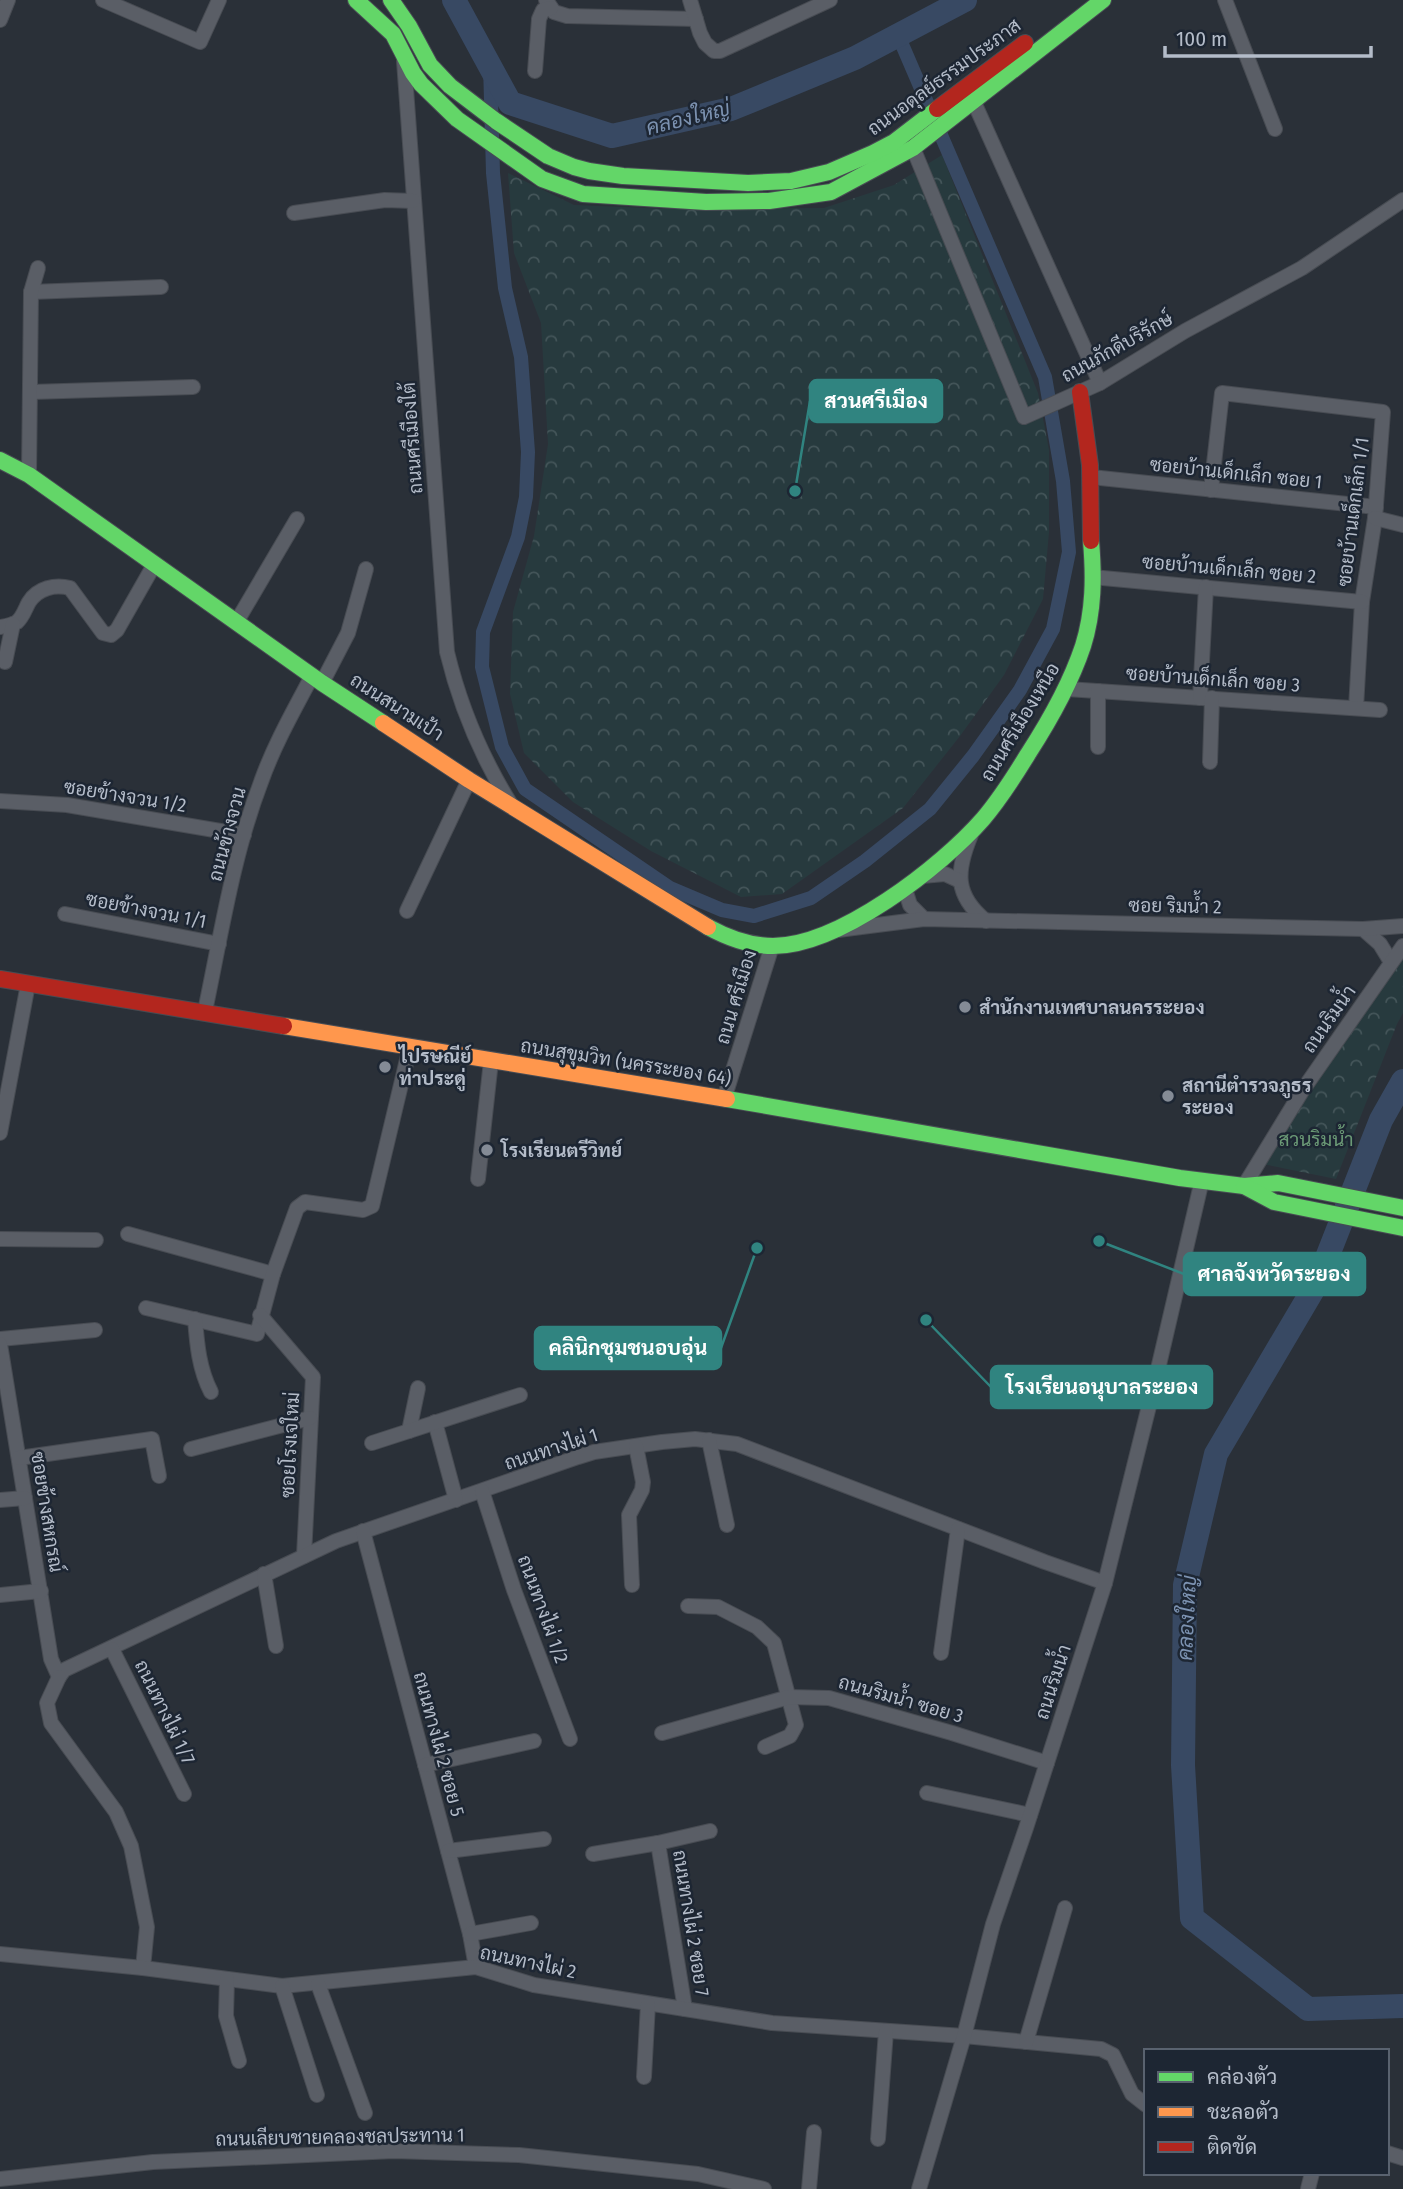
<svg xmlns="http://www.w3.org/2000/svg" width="1403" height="2189" font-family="'Fira Sans Condensed',Sarabun,sans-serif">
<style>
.forest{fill:url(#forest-crowns)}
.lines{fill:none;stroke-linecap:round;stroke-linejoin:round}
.canal{stroke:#384963;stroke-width:14}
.river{stroke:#384963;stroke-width:24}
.street-casing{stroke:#484c53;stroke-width:16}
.fast-casing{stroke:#484c53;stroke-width:18}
.slow-casing{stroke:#484c53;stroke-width:18}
.jam-casing{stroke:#484c53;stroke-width:18}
.street{stroke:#5a5e66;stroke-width:14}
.fast{stroke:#63d668;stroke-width:16}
.slow{stroke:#ff974d;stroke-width:16}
.jam{stroke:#b3261e;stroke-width:16}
.poi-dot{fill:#848b96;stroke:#1d2633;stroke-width:2.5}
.labels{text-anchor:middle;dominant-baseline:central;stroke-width:5;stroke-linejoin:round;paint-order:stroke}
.street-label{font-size:19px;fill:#b4bcc9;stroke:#1d2633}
.poi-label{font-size:19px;font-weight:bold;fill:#b4bcc9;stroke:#1d2633;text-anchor:start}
.park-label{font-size:19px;fill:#6b9a76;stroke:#1d2633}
.water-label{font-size:21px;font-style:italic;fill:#7c92b1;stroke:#1d2633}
.leader{fill:none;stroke:#308480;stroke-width:2.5}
.callout-dot{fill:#308480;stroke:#1d2633;stroke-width:2.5}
.callout{fill:#308480;stroke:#308480;stroke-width:2.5}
.callout-label{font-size:21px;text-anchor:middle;font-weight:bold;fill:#fff}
</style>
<defs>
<pattern id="forest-crowns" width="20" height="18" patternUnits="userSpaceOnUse" patternTransform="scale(1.75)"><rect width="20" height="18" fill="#273a3e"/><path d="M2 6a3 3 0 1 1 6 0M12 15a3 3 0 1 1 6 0" fill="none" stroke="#445559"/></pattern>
</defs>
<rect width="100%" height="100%" fill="#2a3038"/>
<g class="forest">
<polygon points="942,155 1038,393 1049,450 1049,532 1043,599 1004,675 960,736 903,808 782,894 741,897 651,851 573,802 524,753 510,694 513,612 534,536 548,444 541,323 514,253 508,173 574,205 667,209 824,208 894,185"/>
<polygon points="1403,952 1403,1013 1397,1024 1336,1179 1263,1164 1310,1087"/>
</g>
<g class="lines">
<polyline class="canal" points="490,64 493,173 505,288 521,357 528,452 526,497 518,537 483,632 482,667 502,747 525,789 670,888 722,910 754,916 811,898 865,861 930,809 973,756 1020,690 1053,629 1069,552 1063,481 1045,377 898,35"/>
<g class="river">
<polyline points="454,0 510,103 612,136 731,109 855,58 965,0"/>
<polyline points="1403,1081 1381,1120 1317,1283 1216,1454 1185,1585 1183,1765 1192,1918 1308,2009 1403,2006"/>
</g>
<defs>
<g id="street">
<polyline points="103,0 200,42 219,0"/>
<polyline points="546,0 554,12 567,16 696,19"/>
<polyline points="690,0 700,33 705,43 714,51 720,51 830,0"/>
<polyline points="1225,0 1275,129"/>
<polyline points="0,20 8,0"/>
<path d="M404 61 447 652C460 706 481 756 510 803"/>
<polyline points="535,71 539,19 543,10 551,8"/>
<polyline points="973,100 1100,383"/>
<polyline points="913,148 1024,417 1100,383 1185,331 1302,268 1403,200"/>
<polyline points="294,213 385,200 413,201"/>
<polyline points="31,292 161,287"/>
<polyline points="31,392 193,387"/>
<polyline points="29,475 31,292 38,268"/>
<polyline points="1091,477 1376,507"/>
<polyline points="1211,490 1222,393 1383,412 1375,518 1362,602 1356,708"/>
<polyline points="1375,518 1403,525"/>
<polyline points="1092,577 1362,602"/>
<polyline points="237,621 297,519"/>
<path d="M0 627C6 626 12 625 17 622 23 617 25 609 29 602 38 588 55 584 70 588L103 633 111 635 117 630 154 565"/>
<polyline points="5,662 13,624"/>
<polyline points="322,683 348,633 366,569"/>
<polyline points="1067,689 1380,710"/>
<polyline points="1200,698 1206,587"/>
<polyline points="1098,747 1098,691"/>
<polyline points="1210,762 1212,698"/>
<polyline points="0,801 67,805 244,835"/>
<path d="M971 835C956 871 954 895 986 921"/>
<polyline points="922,876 945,874 960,881"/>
<polyline points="905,889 910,905 924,919"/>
<polyline points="407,911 469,780"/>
<polyline points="65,914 219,944"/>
<polyline points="1363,929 1380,944 1391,962"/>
<polyline points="838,930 924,919 1363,929 1403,926"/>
<path d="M205 1011C221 935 233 855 261 782 274 745 294 710 312 676"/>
<polyline points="724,1099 772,946"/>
<polyline points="0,1133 28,984"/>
<polyline points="478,1179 491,1061"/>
<polyline points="1244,1186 1302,1091 1403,946"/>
<polyline points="128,1234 273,1274"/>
<polyline points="0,1239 96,1240"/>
<polyline points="146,1308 257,1334 273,1274 297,1208 305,1202 363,1210 372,1206 410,1047"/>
<polyline points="260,1315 313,1377 304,1556"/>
<path d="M195 1319C197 1344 199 1369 211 1392"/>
<polyline points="0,1339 95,1330"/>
<polyline points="0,1344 51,1659 59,1677 64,1670 336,1541 578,1457 594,1452 662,1442 695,1439 737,1444 1045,1562 1105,1583"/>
<polyline points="435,1422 456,1500"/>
<polyline points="409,1431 418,1388"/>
<polyline points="709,1440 727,1525"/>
<polyline points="372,1443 520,1395"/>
<polyline points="191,1449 310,1418"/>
<polyline points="19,1458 152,1439 159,1476"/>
<polyline points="482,1491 514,1590 570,1739"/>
<polyline points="0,1500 25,1498"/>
<polyline points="363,1531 470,1934 476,1967"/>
<polyline points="264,1574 276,1646"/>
<polyline points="632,1585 629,1515 642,1490 643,1482 636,1446"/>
<polyline points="0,1595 41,1591"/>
<polyline points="688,1606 718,1607 757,1627 774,1643 796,1725 790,1736 765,1747"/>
<polyline points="112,1649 184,1794"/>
<polyline points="941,1653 958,1529"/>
<polyline points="59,1677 47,1703 51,1723 116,1812 131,1846 147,1927 143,1968"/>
<polyline points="662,1733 789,1697 829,1698 952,1733 1047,1763"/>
<polyline points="425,1765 534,1741"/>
<polyline points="927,1793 1030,1815"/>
<polyline points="658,1843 685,2009"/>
<polyline points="448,1851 544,1839"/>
<polyline points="593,1854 658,1843 710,1831"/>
<polyline points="470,1934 531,1923"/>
<polyline points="0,1954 143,1968 282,1986 476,1967 534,1985 772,2023 964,2036 1101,2049 1113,2055 1132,2094 1146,2105"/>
<polyline points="227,1979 226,2016 239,2061"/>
<polyline points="318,1984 365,2113"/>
<polyline points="282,1986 317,2095"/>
<polyline points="1026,2042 1065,1908"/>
<polyline points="644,2077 648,2004"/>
<polyline points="878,2139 886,2031"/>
<polyline points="1387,2153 1403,2158"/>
<polyline points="0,2179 153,2162 394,2151 519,2155 698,2174 764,2189"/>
<polyline points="809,2189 814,2132"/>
<polyline points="919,2189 964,2036 993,1924 1026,1828 1105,1583 1155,1382 1202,1180"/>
<polyline points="1308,2189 1312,2173"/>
</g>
<g id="fast">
<polyline points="356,0 393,34 413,73 421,84 457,119 542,179 583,194 706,202 769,201 831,192 913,148 1103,0"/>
<polyline points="391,0 409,26 430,65 450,86 496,121 548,156 574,167 589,171 623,176 748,183 791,181 829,172 873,153 894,142 937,109"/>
<polyline points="0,460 29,475 322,683 383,723"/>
<path d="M708 927C728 938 751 946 773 946 839 946 941 867 983 819 1000 799 1014 777 1028 754 1050 720 1070 685 1083 646 1094 611 1094 576 1091 541"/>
<polyline points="727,1099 1180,1178 1244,1186 1278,1183 1403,1208"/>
<polyline points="1244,1186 1274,1202 1403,1228"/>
</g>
<g id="slow">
<polyline points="383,723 469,780 708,927"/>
<polyline points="284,1026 727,1099"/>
</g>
<g id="jam">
<polyline points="937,109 1025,43"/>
<polyline points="1080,392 1090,465 1091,541"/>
<polyline points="0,979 284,1026"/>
</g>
</defs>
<use href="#street" class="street-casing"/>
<use href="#fast" class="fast-casing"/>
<use href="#slow" class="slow-casing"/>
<use href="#jam" class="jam-casing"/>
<use href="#street" class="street"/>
<use href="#fast" class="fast"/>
<use href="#slow" class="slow"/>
<use href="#jam" class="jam"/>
</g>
<g class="poi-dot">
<circle cx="965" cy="1007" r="7"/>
<circle cx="385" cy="1067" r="7"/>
<circle cx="1168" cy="1096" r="7"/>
<circle cx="487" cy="1150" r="7"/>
</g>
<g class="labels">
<g class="street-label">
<text transform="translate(944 77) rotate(-36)">ถนนอดุลย์ธรรมประภาส</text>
<text transform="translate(1117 347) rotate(-29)">ถนนภักดีบริรักษ์</text>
<text transform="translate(412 438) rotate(-94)">ถนนศรีเมืองใต้</text>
<text transform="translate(1236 473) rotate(6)">ซอยบ้านเด็กเล็ก ซอย 1</text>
<text transform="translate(1353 512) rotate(-83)">ซอยบ้านเด็กเล็ก 1/1</text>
<text transform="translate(1229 569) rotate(5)">ซอยบ้านเด็กเล็ก ซอย 2</text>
<text transform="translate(1213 679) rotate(4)">ซอยบ้านเด็กเล็ก ซอย 3</text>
<text transform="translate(397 707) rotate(33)">ถนนสนามเป้า</text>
<text transform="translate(1020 722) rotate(-59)">ถนนศรีเมืองเหนือ</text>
<text transform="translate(125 796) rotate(9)">ซอยข้างจวน 1/2</text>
<text transform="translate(227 834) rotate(-75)">ถนนข้างจวน</text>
<text transform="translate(1175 906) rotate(1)">ซอย ริมน้ำ 2</text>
<text transform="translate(146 910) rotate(11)">ซอยข้างจวน 1/1</text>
<text transform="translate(736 997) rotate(-73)">ถนน ศรีเมือง</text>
<text transform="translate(1329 1019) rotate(-55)">ถนนริมน้ำ</text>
<text transform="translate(626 1062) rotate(9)">ถนนสุขุมวิท (นครระยอง 64)</text>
<text transform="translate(290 1445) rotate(-87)">ซอยโรงเจใหม่</text>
<text transform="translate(551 1449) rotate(-18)">ถนนทางไผ่ 1</text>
<text transform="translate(47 1512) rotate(81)">ซอยข้างสหกรณ์</text>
<text transform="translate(543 1609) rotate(70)">ถนนทางไผ่ 1/2</text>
<text transform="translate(1053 1682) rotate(-72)">ถนนริมน้ำ</text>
<text transform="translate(901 1699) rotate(16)">ถนนริมน้ำ ซอย 3</text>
<text transform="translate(165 1712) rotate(64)">ถนนทางไผ่ 1/7</text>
<text transform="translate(439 1744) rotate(75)">ถนนทางไผ่ 2 ซอย 5</text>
<text transform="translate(691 1923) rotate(81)">ถนนทางไผ่ 2 ซอย 7</text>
<text transform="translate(528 1962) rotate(12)">ถนนทางไผ่ 2</text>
<text transform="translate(340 2137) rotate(-1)">ถนนเลียบชายคลองชลประทาน 1</text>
</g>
<g class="poi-label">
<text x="979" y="1007">สำนักงานเทศบาลนครระยอง</text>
<text x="399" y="1056">ไปรษณีย์<tspan x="399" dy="22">ท่าประดู่</tspan></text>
<text x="1182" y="1085">สถานีตำรวจภูธร<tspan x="1182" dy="22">ระยอง</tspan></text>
<text x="501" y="1150">โรงเรียนตรีวิทย์</text>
</g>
<g class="park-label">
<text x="1316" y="1139">สวนริมน้ำ</text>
</g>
<g class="water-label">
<text transform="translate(688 118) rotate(-14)">คลองใหญ่</text>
<text transform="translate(1187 1618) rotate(-87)">คลองใหญ่</text>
</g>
</g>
<path class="leader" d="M795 491L810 401M1099 1241L1184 1274M757 1248L721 1348M926 1320L991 1387"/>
<g class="callout-dot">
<circle cx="795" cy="491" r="7"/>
<circle cx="1099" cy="1241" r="7"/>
<circle cx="757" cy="1248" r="7"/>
<circle cx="926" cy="1320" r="7"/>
</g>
<g class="callout">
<rect x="810" y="380" width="132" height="42" rx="7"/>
<rect x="1184" y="1253" width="181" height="42" rx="7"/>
<rect x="535" y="1327" width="186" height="42" rx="7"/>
<rect x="991" y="1366" width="221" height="42" rx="7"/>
</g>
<g class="callout-label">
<text x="876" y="408">สวนศรีเมือง</text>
<text x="1274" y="1281">ศาลจังหวัดระยอง</text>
<text x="628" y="1355">คลินิกชุมชนอบอุ่น</text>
<text x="1102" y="1394">โรงเรียนอนุบาลระยอง</text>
</g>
<rect x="1144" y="2049" width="245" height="126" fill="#1d2633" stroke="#59626f" stroke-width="2"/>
<rect x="1158" y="2072" width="35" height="10" fill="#63d668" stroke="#59626f" stroke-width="2"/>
<text x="1207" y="2084" font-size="21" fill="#b4bcc9">คล่องตัว</text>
<rect x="1158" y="2107" width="35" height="10" fill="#ff974d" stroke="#59626f" stroke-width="2"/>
<text x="1207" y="2119" font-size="21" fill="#b4bcc9">ชะลอตัว</text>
<rect x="1158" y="2142" width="35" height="10" fill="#b3261e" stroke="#59626f" stroke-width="2"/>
<text x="1207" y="2154" font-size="21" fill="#b4bcc9">ติดขัด</text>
<path d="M1165 46v10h206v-10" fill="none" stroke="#b4bcc9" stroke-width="3.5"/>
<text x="1176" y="46" font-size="21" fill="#b4bcc9" stroke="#1d2633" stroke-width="5" paint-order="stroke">100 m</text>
</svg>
